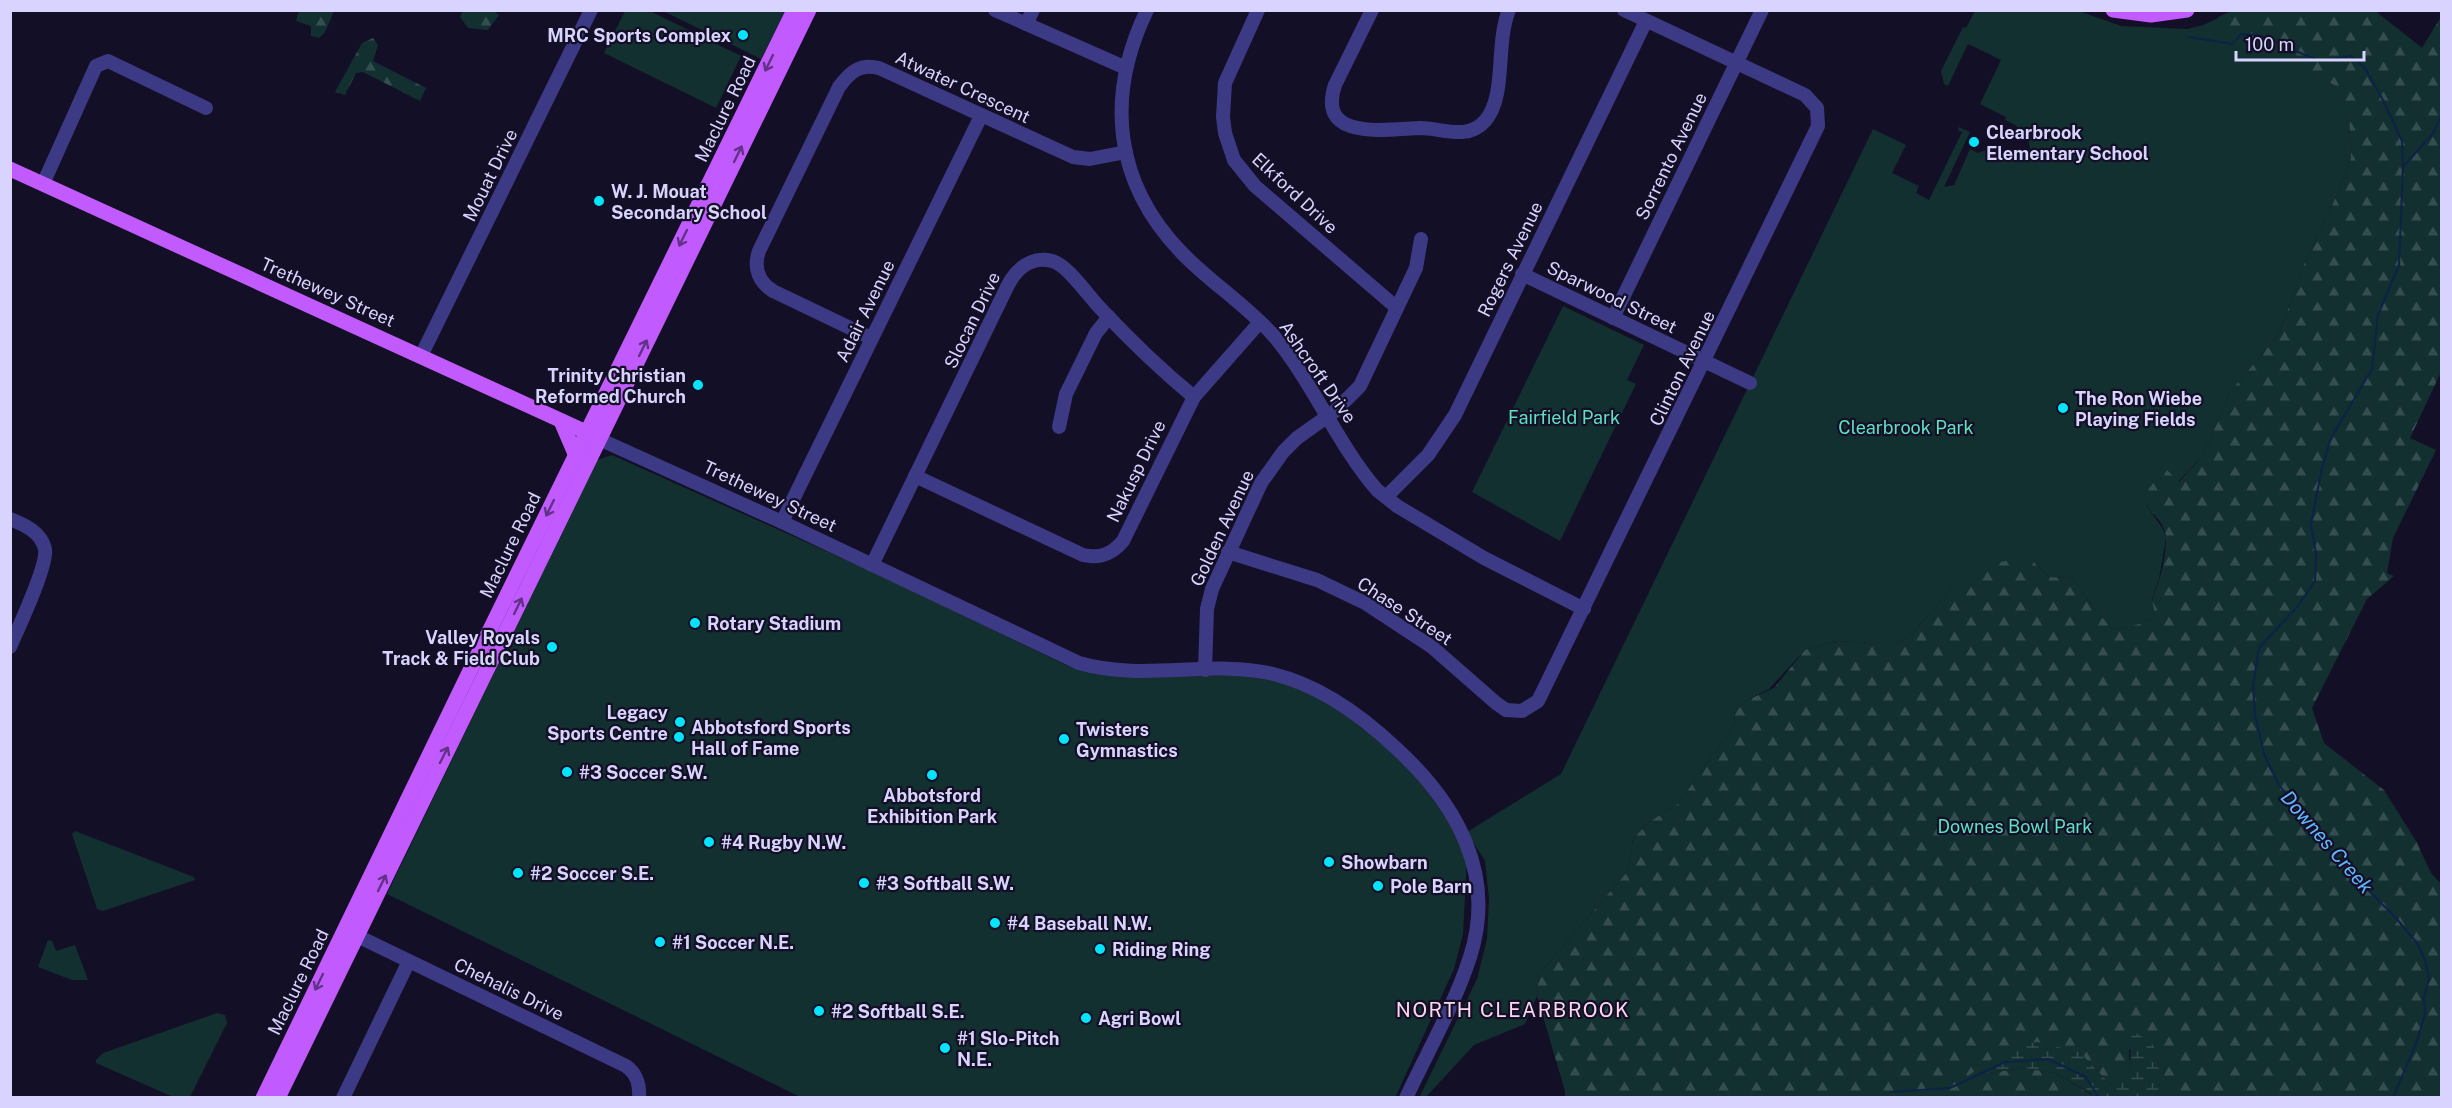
<svg xmlns="http://www.w3.org/2000/svg" width="2452" height="1108" font-family="'Public Sans',sans-serif">
<style>
.green{fill:#12302f}
.forest{fill:url(#forest-firs)}
.wetland{fill:url(#wetland-marsh)}
.lines{fill:none;stroke-linecap:round;stroke-linejoin:round}
.stream{stroke:#0c2248;stroke-width:2}
.minor{stroke:#3d3a85;stroke-width:14}
.major{stroke:#c25bff;stroke-width:15}
.oneway{stroke:#623188}
.poi-dot{fill:#00e5ff;stroke:#130f26;stroke-width:2}
.labels{text-anchor:middle;dominant-baseline:central;stroke-width:4.5;stroke-linejoin:round;paint-order:stroke}
.poi-label{font-size:18px;font-weight:bold;fill:#d9d4ff;stroke:#130f26;text-anchor:start}
.street-label{font-size:18px;fill:#d9d4ff;stroke:#130f26}
.park-label{font-size:18px;fill:#5fe0c0;stroke:#130f26}
.water-label{font-size:20px;font-style:italic;fill:#62b6ff;stroke:#130f26}
.neighbourhood-label{font-size:20px;letter-spacing:1.5px;fill:#ffd6f0;stroke:#130f26}
</style>
<defs>
<pattern id="forest-firs" width="22" height="20" patternUnits="userSpaceOnUse" patternTransform="scale(1.5)"><rect width="22" height="20" fill="#12302f"/><path d="M5 1l3.5 6h-7zM16 11l3.5 6h-7z" fill="#344d4e"/></pattern>
<pattern id="wetland-marsh" width="20" height="14" patternUnits="userSpaceOnUse" patternTransform="scale(1.5)"><rect width="20" height="14" fill="#12302f"/><path d="M1 5h8M5 5V1M11 12h8M15 12V8" fill="none" stroke="#344d4e"/></pattern>
</defs>
<rect width="100%" height="100%" fill="#130f26"/>
<g class="green">
<polygon points="648,10 741,56 716,108 604,53 625,11"/>
<polygon points="663,11 785,11 761,59"/>
<path d="M1975 11H2079L2121 26 2187 29 2203 25 2234 11H2375L2422 48 2441 17V138L2349 117 2351 158 2332 206 2305 261 2279 334 2229 393 2204 454 2178 482 2146 505 2163 529 2166 538 2159 579 2152 599 2156 610 2152 619C2141 625 2127 626 2114 630L2094 609 2072 578 2048 577 2033 561 1954 586 1912 634 1895 645H1873L1851 641 1828 643 1805 650 1769 689 1745 701 1735 711 1734 725 1678 804 1649 822 1633 839 1628 871 1539 974 1537 996 1525 1024 1474 1045 1426 1097 1419 1098 1477 979 1487 939 1489 898 1485 861 1467 832 1561 774 1873 129 1906 145 1892 173 1919 186 1916 193 1929 200 1962 132 1958 130 1959 127 1970 132 1944 187 1954 185 1970 149 1978 153 1995 147 2030 163 2023 157 2030 149C2028 132 2020 127 2005 120L2006 117 1980 104 2001 60 1968 44 1948 86 1944 84 1941 71 1963 27 1966 28Z"/>
<polygon points="1563,306 1644,345 1627,380 1636,384 1560,541 1472,492"/>
<polygon points="612,455 877,574 1066,665 1093,673 1120,677 1238,675 1285,683 1327,702 1382,741 1439,799 1467,859 1463,934 1454,969 1395,1098 800,1097 387,894 597,460"/>
<polygon points="75,831 194,877 195,880 103,911 97,909 72,834"/>
<polygon points="48,940 52,941 56,951 75,945 88,980 72,980 38,967"/>
<polygon points="217,1013 225,1015 227,1023 190,1097 173,1097 96,1063 96,1060 103,1053"/>
</g>
<g class="forest">
<polygon points="463,10 494,11 499,15 488,30 468,28 460,17"/>
<path d="M2234 10 2375 11 2422 48 2441 17V372L2410 438 2436 450 2393 538 2387 573 2394 576 2367 599 2312 708 2324 743 2384 790 2416 841 2431 873 2441 884V1097H2156L2165 1068 2129 1049 2130 1068 2110 1084 2079 1052 1969 1076 2024 1068 2055 1073 2092 1095 2090 1097H1565V1091L1537 996 1539 974 1628 871 1633 839 1649 822 1678 804 1734 725 1735 711 1745 701 1774 688 1805 650 1828 643 1851 641 1873 645H1895L1912 634 1954 586 1984 566 2018 558 2033 561 2048 577 2072 578 2094 609 2114 630C2127 626 2141 625 2152 619 2157 607 2151 607 2153 597 2154 592 2158 586 2159 580 2163 568 2166 551 2166 539 2165 506 2119 511 2167 470L2179 482 2204 454 2229 393 2279 334 2305 261 2332 206 2351 158 2349 116 2336 86 2216 22 2218 17Z"/>
<polygon points="299,11 299,10 334,11 325,32 319,38 311,36 311,26 296,21"/>
<polygon points="373,38 378,45 373,61 426,88 420,101 363,72 356,73 345,95 335,92 362,43"/>
</g>
<polygon class="wetland" points="2131,1029 2153,1045 2165,1068 2156,1097 2090,1097 2092,1094 2055,1073 2024,1068 1968,1076 2005,1050 2037,1042 2079,1052 2110,1084 2130,1068"/>
<g class="lines">
<g class="stream">
<polyline points="2189,37 2233,44 2241,34 2259,35 2319,61 2351,56 2365,68 2383,100 2402,141 2403,167"/>
<polyline points="1891,1092 1950,1088 2005,1062 2048,1059 2086,1077 2099,1098"/>
<polyline points="2393,1098 2417,1041 2425,1014 2424,997 2429,979 2425,960 2417,943 2395,917 2333,855 2279,785 2264,754 2255,715 2253,686 2259,648 2297,607 2315,581 2316,554 2311,524 2322,468 2331,438 2372,369 2378,315 2399,265 2403,167 2433,133 2442,115"/>
</g>
<g class="minor">
<polyline points="995,10 1126,68"/>
<path d="M1147 10C1105 97 1114 183 1182 253 1210 282 1246 305 1273 335 1313 382 1337 444 1377 490L1397 506 1484 558 1584 609"/>
<polyline points="1258,10 1225,83 1223,117 1225,133 1234,160 1255,186 1397,308"/>
<path d="M1372 10 1335 85C1316 142 1388 129 1420 128 1442 128 1467 141 1485 121 1507 96 1495 44 1509 10"/>
<polyline points="1026,24 1033,10"/>
<polyline points="43,184 96,66 108,61 206,108"/>
<polyline points="1522,274 1750,383"/>
<polyline points="1613,318 1762,10"/>
<path d="M871 338 773 291C759 282 753 268 759 251L839 87C850 72 860 63 879 68L1073 157 1090 159 1126 152"/>
<polyline points="421,356 591,10"/>
<polyline points="1059,427 1066,394 1096,333 1109,317"/>
<path d="M599 439 782 522 1079 663C1145 682 1209 659 1273 674 1319 685 1362 716 1396 748 1456 803 1497 874 1470 957 1455 1004 1427 1053 1406 1098"/>
<path d="M915 476 1083 555C1100 559 1112 554 1123 541L1194 397 1260 322"/>
<polyline points="1386,497 1428,455 1455,415 1646,21"/>
<path d="M10 519C25 525 41 532 45 549 48 565 18 629 10 647"/>
<polyline points="782,522 981,116"/>
<polyline points="1228,552 1317,580 1365,603 1432,647 1496,703 1506,710 1522,711 1538,701 1818,126 1817,108 1805,95 1624,10"/>
<path d="M872 565 1008 285C1017 268 1032 256 1052 261 1068 265 1088 296 1101 309 1130 340 1161 370 1194 397"/>
<polyline points="1205,670 1207,609 1212,589 1261,483 1283,452 1297,438 1335,411 1360,386 1416,268 1421,239"/>
<path d="M349 932 626 1066C637 1074 640 1084 639 1098"/>
<polyline points="343,1098 409,961"/>
</g>
<g class="major">
<polyline points="2113,10 2151,15 2187,10"/>
<polyline points="10,169 597,437"/>
<polyline points="561,421 576,456"/>
<polyline points="263,1098 479,652 794,10"/>
<polyline points="278,1098 809,10"/>
</g>
</g>
<defs><path id="oneway-shaft" d="M-6 0H5M1.5-3L5.5 0L1.5 3" fill="none" stroke-width="1.6" stroke-linecap="round" stroke-linejoin="round" transform="scale(1.5)"/></defs>
<g class="oneway">
<use href="#oneway-shaft" transform="translate(769 63) rotate(116)"/>
<use href="#oneway-shaft" transform="translate(738 154) rotate(-64)"/>
<use href="#oneway-shaft" transform="translate(683 238) rotate(116)"/>
<use href="#oneway-shaft" transform="translate(643 348) rotate(-64)"/>
<use href="#oneway-shaft" transform="translate(550 508) rotate(116)"/>
<use href="#oneway-shaft" transform="translate(518 606) rotate(-64)"/>
<use href="#oneway-shaft" transform="translate(444 755) rotate(-63)"/>
<use href="#oneway-shaft" transform="translate(382 883) rotate(-64)"/>
<use href="#oneway-shaft" transform="translate(319 982) rotate(116)"/>
</g>
<g class="poi-dot">
<circle cx="743" cy="35" r="6"/>
<circle cx="1974" cy="142" r="6"/>
<circle cx="599" cy="201" r="6"/>
<circle cx="698" cy="385" r="6"/>
<circle cx="2063" cy="408" r="6"/>
<circle cx="695" cy="623" r="6"/>
<circle cx="552" cy="647" r="6"/>
<circle cx="680" cy="722" r="6"/>
<circle cx="679" cy="737" r="6"/>
<circle cx="1064" cy="739" r="6"/>
<circle cx="567" cy="772" r="6"/>
<circle cx="932" cy="775" r="6"/>
<circle cx="709" cy="842" r="6"/>
<circle cx="1329" cy="862" r="6"/>
<circle cx="518" cy="873" r="6"/>
<circle cx="864" cy="883" r="6"/>
<circle cx="1378" cy="886" r="6"/>
<circle cx="995" cy="923" r="6"/>
<circle cx="660" cy="942" r="6"/>
<circle cx="1100" cy="949" r="6"/>
<circle cx="819" cy="1011" r="6"/>
<circle cx="1086" cy="1018" r="6"/>
<circle cx="945" cy="1048" r="6"/>
</g>
<g class="labels">
<g class="poi-label">
<text x="731" y="35" text-anchor="end">MRC Sports Complex</text>
<text x="1986" y="132">Clearbrook<tspan x="1986" dy="21">Elementary School</tspan></text>
<text x="611" y="191">W. J. Mouat<tspan x="611" dy="21">Secondary School</tspan></text>
<text x="686" y="375" text-anchor="end">Trinity Christian<tspan x="686" dy="21">Reformed Church</tspan></text>
<text x="2075" y="398">The Ron Wiebe<tspan x="2075" dy="21">Playing Fields</tspan></text>
<text x="707" y="623">Rotary Stadium</text>
<text x="540" y="637" text-anchor="end">Valley Royals<tspan x="540" dy="21">Track &amp; Field Club</tspan></text>
<text x="668" y="712" text-anchor="end">Legacy<tspan x="668" dy="21">Sports Centre</tspan></text>
<text x="691" y="727">Abbotsford Sports<tspan x="691" dy="21">Hall of Fame</tspan></text>
<text x="1076" y="729">Twisters<tspan x="1076" dy="21">Gymnastics</tspan></text>
<text x="579" y="772">#3 Soccer S.W.</text>
<text x="932" y="795" text-anchor="middle">Abbotsford<tspan x="932" dy="21">Exhibition Park</tspan></text>
<text x="721" y="842">#4 Rugby N.W.</text>
<text x="1341" y="862">Showbarn</text>
<text x="530" y="873">#2 Soccer S.E.</text>
<text x="876" y="883">#3 Softball S.W.</text>
<text x="1390" y="886">Pole Barn</text>
<text x="1007" y="923">#4 Baseball N.W.</text>
<text x="672" y="942">#1 Soccer N.E.</text>
<text x="1112" y="949">Riding Ring</text>
<text x="831" y="1011">#2 Softball S.E.</text>
<text x="1098" y="1018">Agri Bowl</text>
<text x="957" y="1038">#1 Slo-Pitch<tspan x="957" dy="21">N.E.</tspan></text>
</g>
<g class="street-label">
<text transform="translate(963 87) rotate(25)">Atwater Crescent</text>
<text transform="translate(725 109) rotate(-64)">Maclure Road</text>
<text transform="translate(1671 156) rotate(-64)">Sorrento Avenue</text>
<text transform="translate(490 175) rotate(-64)">Mouat Drive</text>
<text transform="translate(1295 193) rotate(43)">Elkford Drive</text>
<text transform="translate(1510 259) rotate(-64)">Rogers Avenue</text>
<text transform="translate(328 292) rotate(24)">Trethewey Street</text>
<text transform="translate(1612 297) rotate(26)">Sparwood Street</text>
<text transform="translate(865 311) rotate(-64)">Adair Avenue</text>
<text transform="translate(972 320) rotate(-64)">Slocan Drive</text>
<text transform="translate(1682 368) rotate(-64)">Clinton Avenue</text>
<text transform="translate(1318 372) rotate(55)">Ashcroft Drive</text>
<text transform="translate(1136 471) rotate(-64)">Nakusp Drive</text>
<text transform="translate(770 496) rotate(25)">Trethewey Street</text>
<text transform="translate(1222 528) rotate(-65)">Golden Avenue</text>
<text transform="translate(510 545) rotate(-64)">Maclure Road</text>
<text transform="translate(1405 611) rotate(33)">Chase Street</text>
<text transform="translate(298 982) rotate(-64)">Maclure Road</text>
<text transform="translate(509 989) rotate(26)">Chehalis Drive</text>
</g>
<g class="park-label">
<text x="1564" y="417">Fairfield Park</text>
<text x="1906" y="427">Clearbrook Park</text>
<text x="2015" y="826">Downes Bowl Park</text>
</g>
<g class="water-label">
<text transform="translate(2327 842) rotate(49)">Downes Creek</text>
</g>
<g class="neighbourhood-label">
<text x="1513" y="1010">NORTH CLEARBROOK</text>
</g>
</g>
<rect width="2452" height="1108" fill="none" stroke="#d9d4ff" stroke-width="24"/>
<path d="M2236 51v9h128v-9" fill="none" stroke="#d9d4ff" stroke-width="3"/>
<text x="2245" y="51" font-size="18" fill="#d9d4ff" stroke="#130f26" stroke-width="4.5" paint-order="stroke">100 m</text>
</svg>
